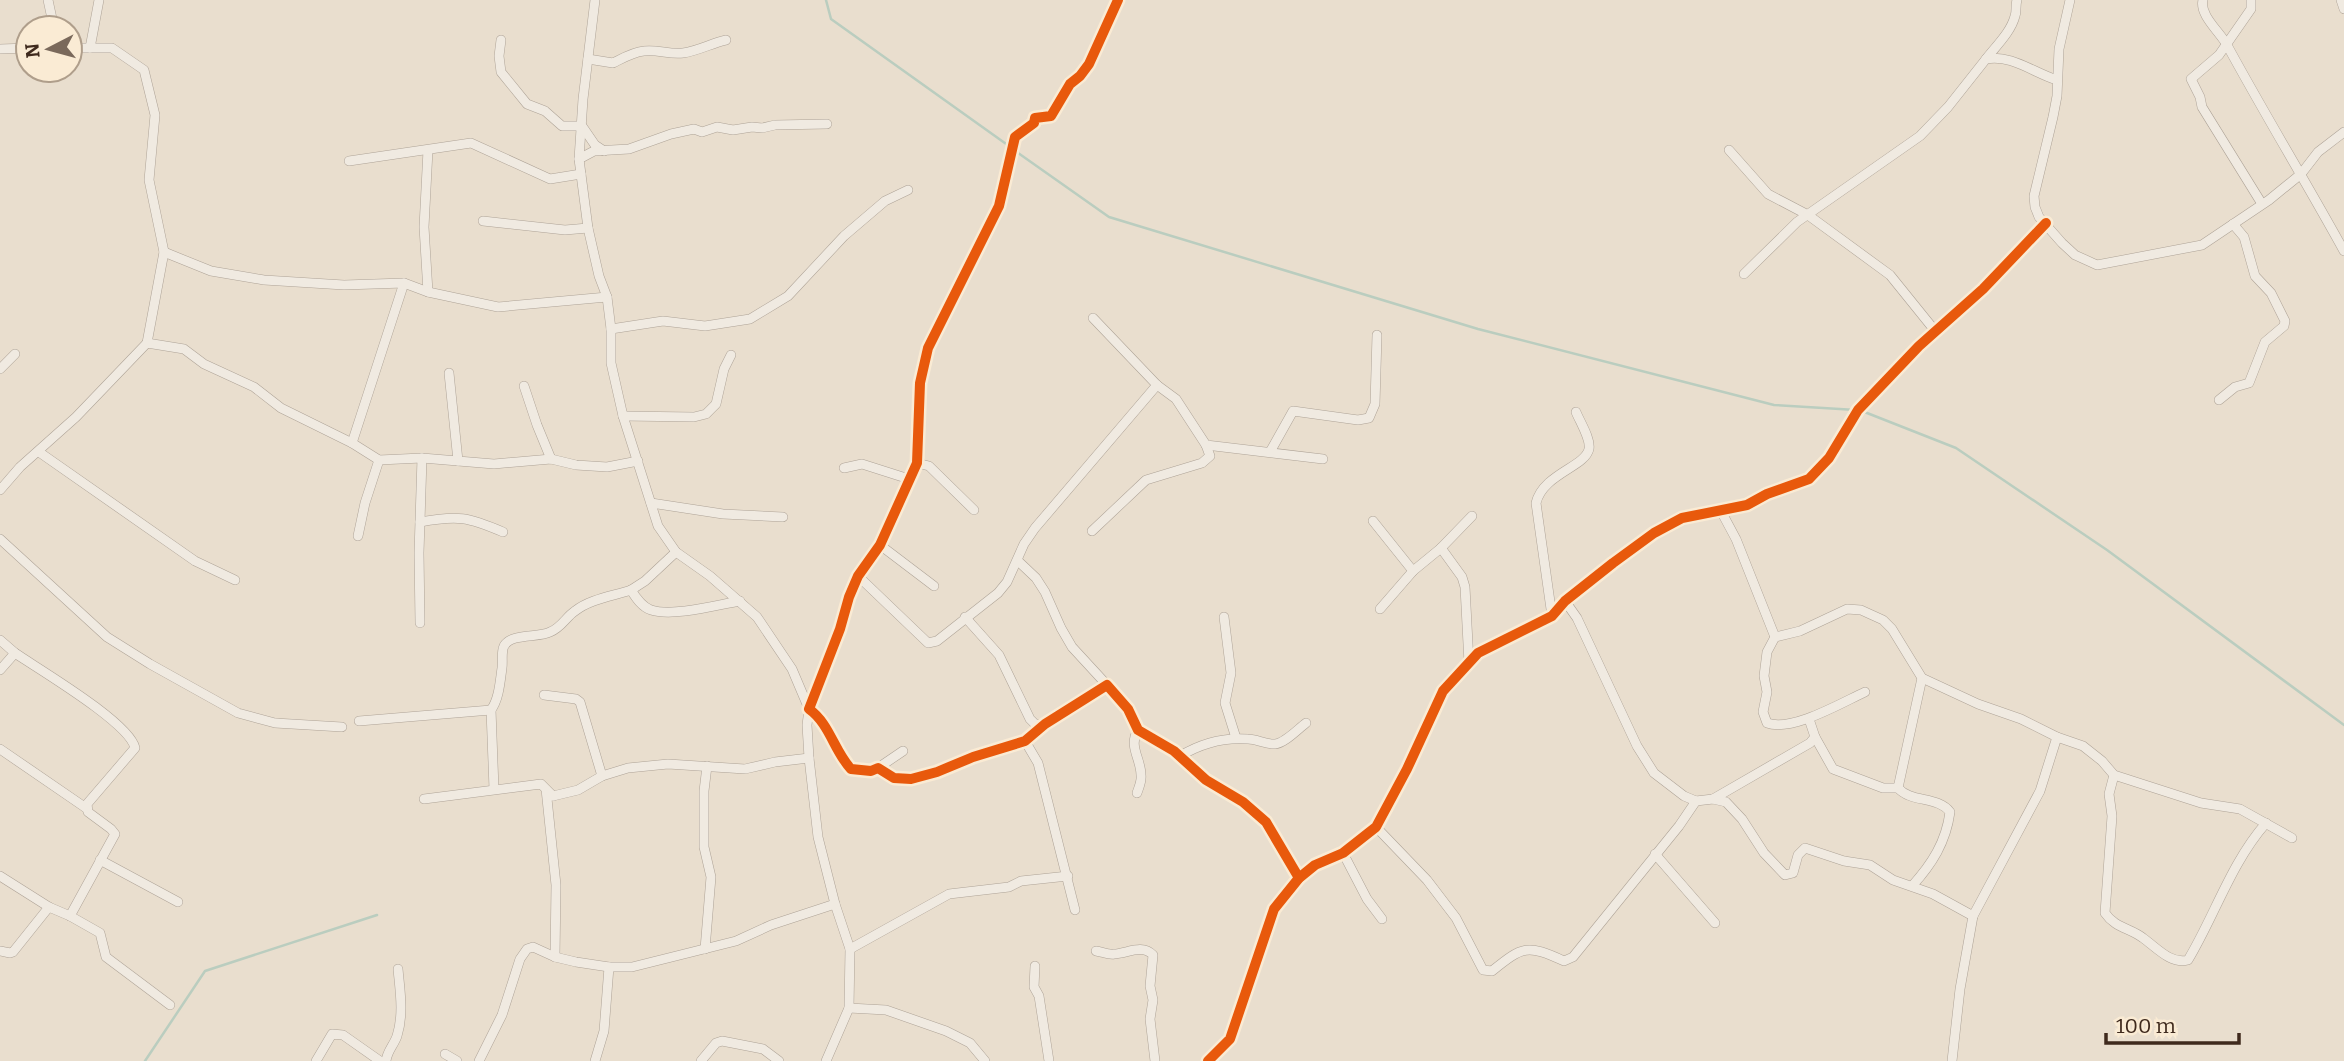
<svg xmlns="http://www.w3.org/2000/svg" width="2344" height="1061" font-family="Bitter,serif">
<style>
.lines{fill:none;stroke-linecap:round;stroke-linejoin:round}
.stream{stroke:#bacdbf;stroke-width:2.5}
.minor-casing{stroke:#aea397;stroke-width:10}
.minor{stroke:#f0eae1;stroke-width:9}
.cycleway-casing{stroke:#faebd4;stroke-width:15}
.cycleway{stroke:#e8590c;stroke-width:10}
</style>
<rect width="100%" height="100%" fill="#e9dece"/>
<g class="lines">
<g class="stream">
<polyline points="826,0 831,19 1009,146"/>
<polyline points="1014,150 1109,217 1478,329 1774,405 1856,410"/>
<polyline points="1862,411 1956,448 2107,550 2344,725"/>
<polyline points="145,1061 205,971 377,915"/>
</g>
<defs>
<g id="minor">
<polyline points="48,0 54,28"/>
<polyline points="595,0 583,99 579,159 588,228 599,276 607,297 611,329 611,363 623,416 658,526 676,552 710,576 757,617 792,669 809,709 807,725 809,758 818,837 835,904 850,949 849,1008 826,1061"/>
<path d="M1118 0 1089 64 1080 76 1070 84 1051 116 1035 118 1034 123 1015 137 999 206 928 348 920 383 917 463 880 545 858 576 849 597 840 629 809 709C830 724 834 751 851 769L871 771 878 768 894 778 911 779 937 772 973 757 1025 741 1045 724 1107 685 1128 709 1138 730 1174 751 1206 780 1243 802 1266 822 1299 878"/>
<polyline points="2070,0 2059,49 2057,96 2053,117 2034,196 2035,207 2039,217 2062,243 2075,255 2097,265 2202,245 2269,200 2301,174 2318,152 2344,132"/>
<path d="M2203 0C2199 15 2220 32 2227 45 2265 115 2306 182 2344 251"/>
<polyline points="2251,0 2251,9 2219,55 2191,79 2200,97 2202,107 2262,204"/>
<polyline points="2341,0 2344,9"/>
<polyline points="501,40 499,56 501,72 527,104 545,111 562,126 582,126 595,145 604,151"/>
<polyline points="70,48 112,48 144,70 155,115 149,180 164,252 147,343"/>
<polyline points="90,48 99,0"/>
<polyline points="0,49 28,48"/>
<path d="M588 59 613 63C623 58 633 52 644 51 657 49 670 55 683 53 698 51 712 43 726 40"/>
<path d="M1986 59C1996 46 2011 32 2015 16 2017 11 2015 6 2017 0"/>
<polyline points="428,150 424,227 428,292"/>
<polyline points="1729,150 1768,194 1808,215 1890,275 1936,332"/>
<polyline points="579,159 594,151 629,149 671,134 694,129 702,132 717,127 733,130 752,127 762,128 775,125 827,124"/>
<polyline points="349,161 471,143 550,179 581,174"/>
<polyline points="483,221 565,230 588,228"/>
<polyline points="164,252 211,271 264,280 344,285 404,283 428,292 498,307 607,297"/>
<path d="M1744 274 1797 222 1920 136 1948 107 1986 59C2011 54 2034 73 2057 80"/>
<polyline points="1093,318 1157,385 1176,399 1206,445 1323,459"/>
<polyline points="611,329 663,321 705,326 750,319 788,296 844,236 885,201 908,190"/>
<polyline points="0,369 15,354"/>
<polyline points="449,373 458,461"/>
<polyline points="524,386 537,425 551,459"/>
<polyline points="2219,400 2235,387 2249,383 2265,342 2284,326 2285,321 2271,293 2255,276 2244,237 2233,224"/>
<polyline points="623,416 694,417 706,414 716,404 724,369 731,355"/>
<polyline points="352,443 404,283"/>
<polyline points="39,452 195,561 235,580"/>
<polyline points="1270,452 1293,411 1358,420 1369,418 1375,404 1377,335"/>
<polyline points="917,463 929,466 974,510"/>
<polyline points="844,468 862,464 909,479"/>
<polyline points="0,490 20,467 76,417 147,343 184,349 204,364 254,387 281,408 352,443 379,460 422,458 494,464 551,459 576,465 607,467 638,461"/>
<polyline points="651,503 723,514 783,517"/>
<polyline points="1721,511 1736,539 1775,637 1800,631 1847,609 1861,610 1883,620 1892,629 1922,678 1978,704 2021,719 2057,737 2083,746 2102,761 2114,775 2201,803 2240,809 2292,838"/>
<polyline points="1373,521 1413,571"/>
<path d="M420 522C458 515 468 517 503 532"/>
<polyline points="1092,531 1146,480 1202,463 1210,456 1206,445"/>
<polyline points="358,536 365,503 379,460"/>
<polyline points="0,539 107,637 150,664 238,713 275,723 342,727"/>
<polyline points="880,545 934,586"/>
<polyline points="1441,548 1462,577 1465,587 1469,663"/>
<polyline points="1018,561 1036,578 1045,592 1061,628 1072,647 1107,685"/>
<polyline points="858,576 928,643 937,641 998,593 1007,582 1024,544 1035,528 1157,385"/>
<polyline points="631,590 645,581 676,552"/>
<polyline points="1565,601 1577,618 1637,746 1654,773 1684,796 1696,801 1713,799 1726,802 1742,819 1764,853 1785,875 1793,873 1798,855 1805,848 1844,861 1870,865 1893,880 1933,894 1973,916 2040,791 2057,737"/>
<polyline points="1380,609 1413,571 1441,548 1472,516"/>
<path d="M1552 616 1536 503C1543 474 1585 467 1589 449 1591 439 1580 422 1576 412"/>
<polyline points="965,617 999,655 1030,719 1036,725 1045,724"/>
<polyline points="1224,617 1231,673 1225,703 1236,738"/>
<polyline points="420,623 419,553 422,458"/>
<path d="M1775 637 1767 652 1764 676 1767 692 1763 712 1767 723C1792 732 1841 703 1865 692"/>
<path d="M0 640 15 653C40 670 130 723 135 748L87 804 88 812 111 829 115 834 70 916"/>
<polyline points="0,670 15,653"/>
<polyline points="544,695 576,699 580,702 602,776"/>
<polyline points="359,721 491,710"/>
<polyline points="1815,737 1833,769 1883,788 1898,788"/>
<polyline points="1025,741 1038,763 1075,910"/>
<polyline points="0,749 86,808"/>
<path d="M1180 756C1200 744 1224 737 1248 739 1257 739 1266 745 1275 744 1285 743 1298 729 1306 723"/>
<polyline points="878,768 903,751"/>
<path d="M2114 775 2109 794 2112 816 2105 913C2115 928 2130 928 2143 938 2156 947 2171 965 2188 960 2215 915 2231 863 2266 823"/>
<path d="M494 789 491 710C499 699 500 682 502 668 503 662 501 652 504 646 511 633 538 638 550 632 561 628 566 617 575 611 590 599 613 596 631 590 636 598 642 607 651 610 673 617 717 605 740 601"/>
<path d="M1137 793C1139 787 1142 781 1141 775 1141 759 1128 746 1138 730"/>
<polyline points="553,796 578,790 602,776 628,768 668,764 745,769 775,762 809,758"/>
<polyline points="424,799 541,784 553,796 546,789 556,885 555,957"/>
<polyline points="1713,799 1810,743 1815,737 1809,719"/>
<path d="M1376 827 1427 880 1456 918 1483 970 1492 971C1523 946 1527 944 1564 961L1573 957 1679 826 1696 801"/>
<polyline points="1343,853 1367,899 1382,919"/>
<polyline points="1655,854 1715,923"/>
<polyline points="100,860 178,902"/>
<polyline points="0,876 49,907"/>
<path d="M1912 886C1932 864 1946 842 1950 812 1938 796 1911 803 1898 788L1922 678"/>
<polyline points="705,949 711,877 704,847 704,791 707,766"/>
<polyline points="850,949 949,894 1009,887 1021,881 1068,876"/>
<polyline points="0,951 10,953 13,952 49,907 70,916 100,933 106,957 170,1005"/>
<path d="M1096 951C1102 952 1109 955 1114 954 1128 953 1142 944 1153 955L1150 986 1153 1000 1150 1019 1155 1061"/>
<polyline points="1035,966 1034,987 1039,996 1049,1061"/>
<polyline points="849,1008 886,1010 946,1031 970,1043 985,1061"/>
<polyline points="445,1054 457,1061"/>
<polyline points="316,1061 332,1034 343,1035 380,1061"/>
<path d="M386 1061C387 1051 394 1045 397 1036 404 1014 400 991 398 969"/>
<polyline points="479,1061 502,1015 520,959 527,949 533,947 555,957 576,962 609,967 632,967 736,941 771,925 835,904"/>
<polyline points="595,1061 604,1031 609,967"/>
<polyline points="701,1061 716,1043 722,1041 763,1049 779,1061"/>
<polyline points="1208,1061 1230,1039 1274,909 1299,878 1315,865 1343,853 1376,827 1407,769 1443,691 1478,653 1552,616 1565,601 1613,563 1654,533 1682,518 1747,505 1767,494 1809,479 1829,458 1858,410 1919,346 1983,289 2046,223"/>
<polyline points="1952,1061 1960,989 1973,916"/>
</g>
</defs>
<use href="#minor" class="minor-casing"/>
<use href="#minor" class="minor"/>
<defs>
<g id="cycleway">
<path d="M1118 0 1089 64 1080 76 1070 84 1051 116 1035 118 1034 123 1015 137 999 206 928 348 920 383 917 463 880 545 858 576 849 597 840 629 809 709C830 724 834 751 851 769L871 771 878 768 894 778 911 779 937 772 973 757 1025 741 1045 724 1107 685 1128 709 1138 730 1174 751 1206 780 1243 802 1266 822 1299 878"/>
<polyline points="1208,1061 1230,1039 1274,909 1299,878 1315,865 1343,853 1376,827 1407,769 1443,691 1478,653 1552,616 1565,601 1613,563 1654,533 1682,518 1747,505 1767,494 1809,479 1829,458 1858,410 1919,346 1983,289 2046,223"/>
</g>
</defs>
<use href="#cycleway" class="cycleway-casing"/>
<use href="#cycleway" class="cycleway"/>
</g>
<g transform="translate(49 49) rotate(264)"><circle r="33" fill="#faebd4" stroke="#af9e8b" stroke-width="2"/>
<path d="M0-5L12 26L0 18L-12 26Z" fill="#7a695b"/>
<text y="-10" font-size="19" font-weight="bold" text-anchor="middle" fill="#3f2a1d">N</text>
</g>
<path d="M2106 1033v10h133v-10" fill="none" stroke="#3f2a1d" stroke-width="3.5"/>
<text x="2116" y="1033" font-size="21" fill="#3f2a1d" stroke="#faebd4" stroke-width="5" paint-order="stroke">100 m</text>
</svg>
